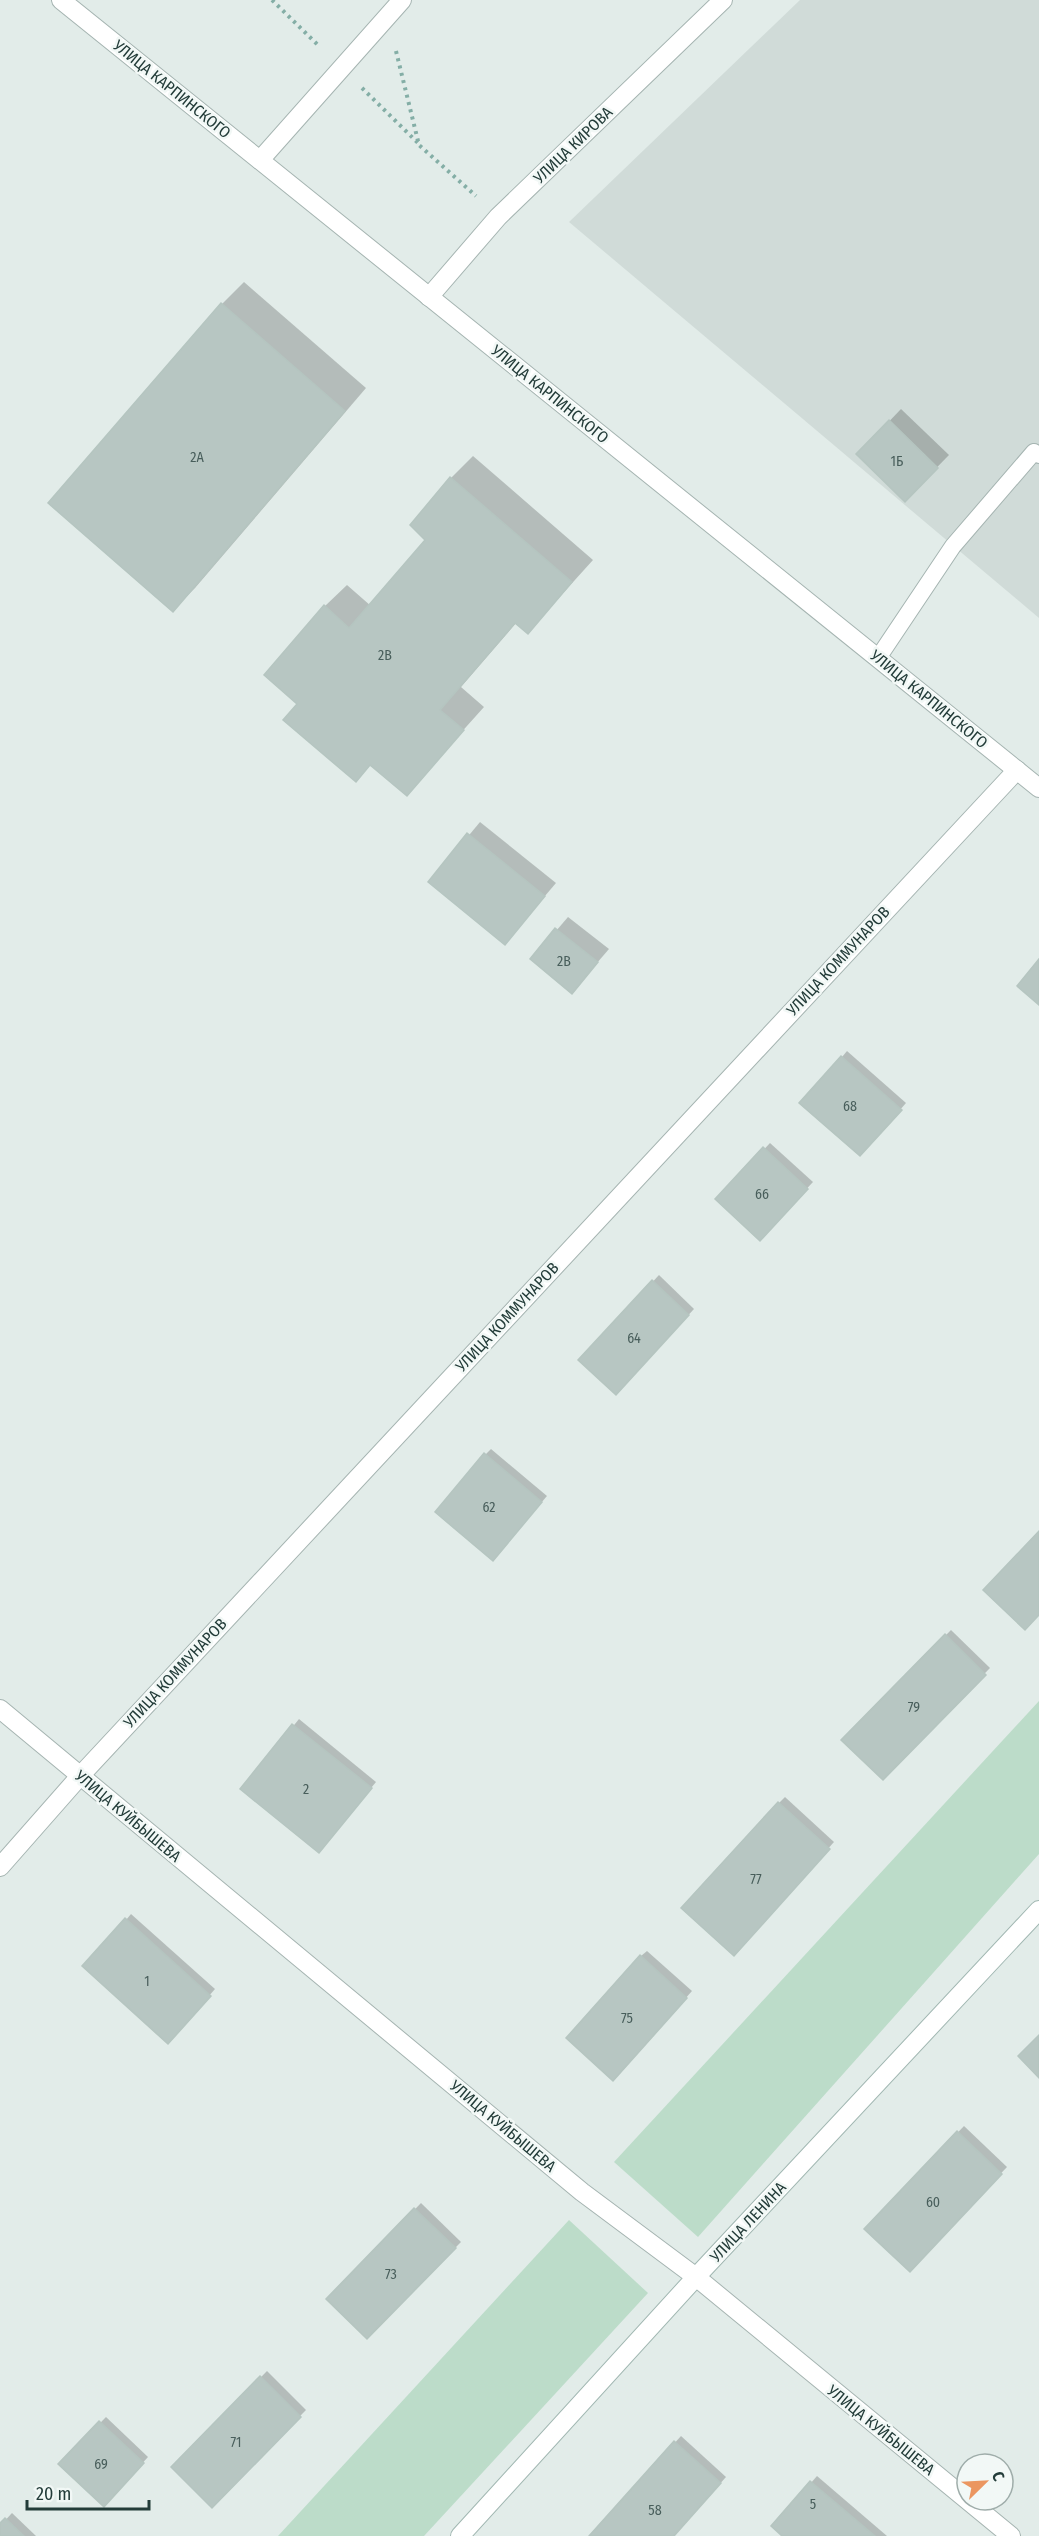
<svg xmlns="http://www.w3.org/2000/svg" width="1039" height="2536" font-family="'Fira Sans Condensed',sans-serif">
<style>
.built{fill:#d0dbd8}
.green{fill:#bcdcc9}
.shadow{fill:#0003}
.building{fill:#b7c6c2;stroke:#b5c5c0;stroke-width:1.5}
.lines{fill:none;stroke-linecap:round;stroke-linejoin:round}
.lane-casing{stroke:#a5b4b1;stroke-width:18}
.street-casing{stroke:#a5b4b1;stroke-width:20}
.secondary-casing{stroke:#a1b7b2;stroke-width:20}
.path{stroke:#84aea6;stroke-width:4;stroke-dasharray:3 4.5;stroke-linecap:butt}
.lane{stroke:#fff;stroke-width:16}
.street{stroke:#fff;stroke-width:18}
.secondary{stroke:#fff;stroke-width:18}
.labels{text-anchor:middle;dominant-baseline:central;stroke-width:5;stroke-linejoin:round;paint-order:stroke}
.number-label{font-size:14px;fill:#485e5b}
.street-label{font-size:16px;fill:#233c39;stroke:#f2f8f6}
</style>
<rect width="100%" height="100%" fill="#e2ece9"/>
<polygon class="built" points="800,0 1039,0 1039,618 569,222"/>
<g class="green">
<polygon points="1039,1701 1039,1854 698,2237 614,2162"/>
<polygon points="569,2220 648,2293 424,2536 278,2536"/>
</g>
<g class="shadow">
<polygon points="244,282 366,388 195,588 173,610 222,304"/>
<polygon points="901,409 949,455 905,500 858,454"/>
<polygon points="473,456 593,560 528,632 517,622 461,687 484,707 406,794 371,764 355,780 299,704 325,606 347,585 371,606 428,539 451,478"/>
<polygon points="480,822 556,883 505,943 430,882"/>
<polygon points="568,917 609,949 572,992 532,959"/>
<polygon points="847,1051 906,1103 866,1149 842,1057"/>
<polygon points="770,1143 813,1182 760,1239 717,1199"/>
<polygon points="659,1275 694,1309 622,1387 580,1360"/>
<polygon points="491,1449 547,1496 498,1553 485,1455"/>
<polygon points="951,1630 990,1668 883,1778 843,1740"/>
<polygon points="299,1719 376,1782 319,1851 242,1789"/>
<polygon points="785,1797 834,1842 739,1948 779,1803"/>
<polygon points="131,1914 215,1989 174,2036 126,1920"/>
<polygon points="647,1951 692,1991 619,2073 641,1956"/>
<polygon points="964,2126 1007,2167 909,2270 866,2229"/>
<polygon points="421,2203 461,2242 367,2337 328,2299"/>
<polygon points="267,2371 306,2410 212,2506 173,2467"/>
<polygon points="106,2417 148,2457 104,2505 60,2464"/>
<polygon points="681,2436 726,2477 673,2536 591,2536"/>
<polygon points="817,2476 887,2536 784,2536 773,2526"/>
<polygon points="12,2513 36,2536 0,2536 0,2526"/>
</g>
<g class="building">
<polygon points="221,303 345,411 173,612 48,503"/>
<polygon points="889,420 938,468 905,502 856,454"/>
<polygon points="450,477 572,582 528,634 515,623 440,710 464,730 407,796 370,765 356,782 283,720 297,704 264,675 324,605 349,628 425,540 410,525"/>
<polygon points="467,833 545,896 505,945 428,882"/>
<polygon points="555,928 598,962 572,994 530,959"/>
<polygon points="1039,959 1039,1005 1017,986"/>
<polygon points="841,1056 902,1110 860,1156 799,1103"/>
<polygon points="763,1147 808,1189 760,1241 715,1199"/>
<polygon points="652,1280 689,1315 616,1395 578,1360"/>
<polygon points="484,1453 542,1502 493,1561 435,1512"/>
<polygon points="1039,1531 1039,1615 1025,1630 983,1590"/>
<polygon points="945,1634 986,1675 883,1780 841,1740"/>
<polygon points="292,1724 372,1788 319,1853 240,1789"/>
<polygon points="778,1802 830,1849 734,1956 681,1908"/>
<polygon points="125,1918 211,1996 168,2044 82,1966"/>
<polygon points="640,1955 687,1998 613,2081 566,2038"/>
<polygon points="1039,2035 1039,2078 1018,2056"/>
<polygon points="957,2131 1002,2174 910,2272 864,2229"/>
<polygon points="414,2208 456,2248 367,2339 326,2299"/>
<polygon points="260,2376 301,2417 212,2508 171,2467"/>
<polygon points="99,2421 144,2463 104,2507 58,2464"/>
<polygon points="674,2441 721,2483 674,2536 589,2536"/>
<polygon points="810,2481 875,2536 782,2536 771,2526"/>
<polygon points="5,2518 24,2536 0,2536 0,2523"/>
</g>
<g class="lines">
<defs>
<polyline id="lane" points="878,658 953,546 1034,452 1039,455"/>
<g id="street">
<polyline points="61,0 1039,788"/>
<polyline points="260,160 402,0"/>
<polyline points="429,297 498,217 723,0"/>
<polyline points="0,1709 582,2192 696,2277 1011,2536"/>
<polyline points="0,1867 80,1776 1017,770"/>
</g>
<polyline id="secondary" points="460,2536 696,2277 1039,1910"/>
</defs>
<use href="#lane" class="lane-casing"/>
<use href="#street" class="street-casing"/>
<use href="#secondary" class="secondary-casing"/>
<g class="path">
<polyline points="272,0 320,47"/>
<polyline points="396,51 419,145 476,196"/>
<polyline points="362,88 419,144"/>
</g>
<use href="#lane" class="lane"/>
<use href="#street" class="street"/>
<use href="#secondary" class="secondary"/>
</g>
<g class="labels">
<g class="number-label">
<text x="197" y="457">2А</text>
<text x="897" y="461">1Б</text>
<text x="385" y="655">2В</text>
<text x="564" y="961">2В</text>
<text x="850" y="1106">68</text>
<text x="762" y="1194">66</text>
<text x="634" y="1338">64</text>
<text x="489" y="1507">62</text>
<text x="914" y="1707">79</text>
<text x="306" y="1789">2</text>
<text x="756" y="1879">77</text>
<text x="147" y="1981">1</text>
<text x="627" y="2018">75</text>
<text x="933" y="2202">60</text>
<text x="391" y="2274">73</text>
<text x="236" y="2442">71</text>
<text x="101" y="2464">69</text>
<text x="813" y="2504">5</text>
<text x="655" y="2510">58</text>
</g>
<g class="street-label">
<text transform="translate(172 89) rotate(39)">УЛИЦА КАРПИНСКОГО</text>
<text transform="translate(573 145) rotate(-44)">УЛИЦА КИРОВА</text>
<text transform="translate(550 394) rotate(39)">УЛИЦА КАРПИНСКОГО</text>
<text transform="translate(929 699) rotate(39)">УЛИЦА КАРПИНСКОГО</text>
<text transform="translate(838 961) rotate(-47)">УЛИЦА КОММУНАРОВ</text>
<text transform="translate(507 1317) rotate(-47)">УЛИЦА КОММУНАРОВ</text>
<text transform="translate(175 1673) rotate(-47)">УЛИЦА КОММУНАРОВ</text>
<text transform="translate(128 1816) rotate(40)">УЛИЦА КУЙБЫШЕВА</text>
<text transform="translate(503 2126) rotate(40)">УЛИЦА КУЙБЫШЕВА</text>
<text transform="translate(748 2222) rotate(-47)">УЛИЦА ЛЕНИНА</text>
<text transform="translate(881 2430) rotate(39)">УЛИЦА КУЙБЫШЕВА</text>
</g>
</g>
<g transform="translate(985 2482) rotate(66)"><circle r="28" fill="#f2f8f6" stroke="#9fadaa" stroke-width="1.5"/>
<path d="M0-4.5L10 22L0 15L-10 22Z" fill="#eb9660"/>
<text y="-9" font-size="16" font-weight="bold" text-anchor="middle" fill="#233c39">С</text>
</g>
<path d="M27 2500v9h122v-9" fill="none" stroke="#233c39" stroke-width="3"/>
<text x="36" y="2500" font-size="18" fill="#233c39" stroke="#f2f8f6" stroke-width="4.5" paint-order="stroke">20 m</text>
</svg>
